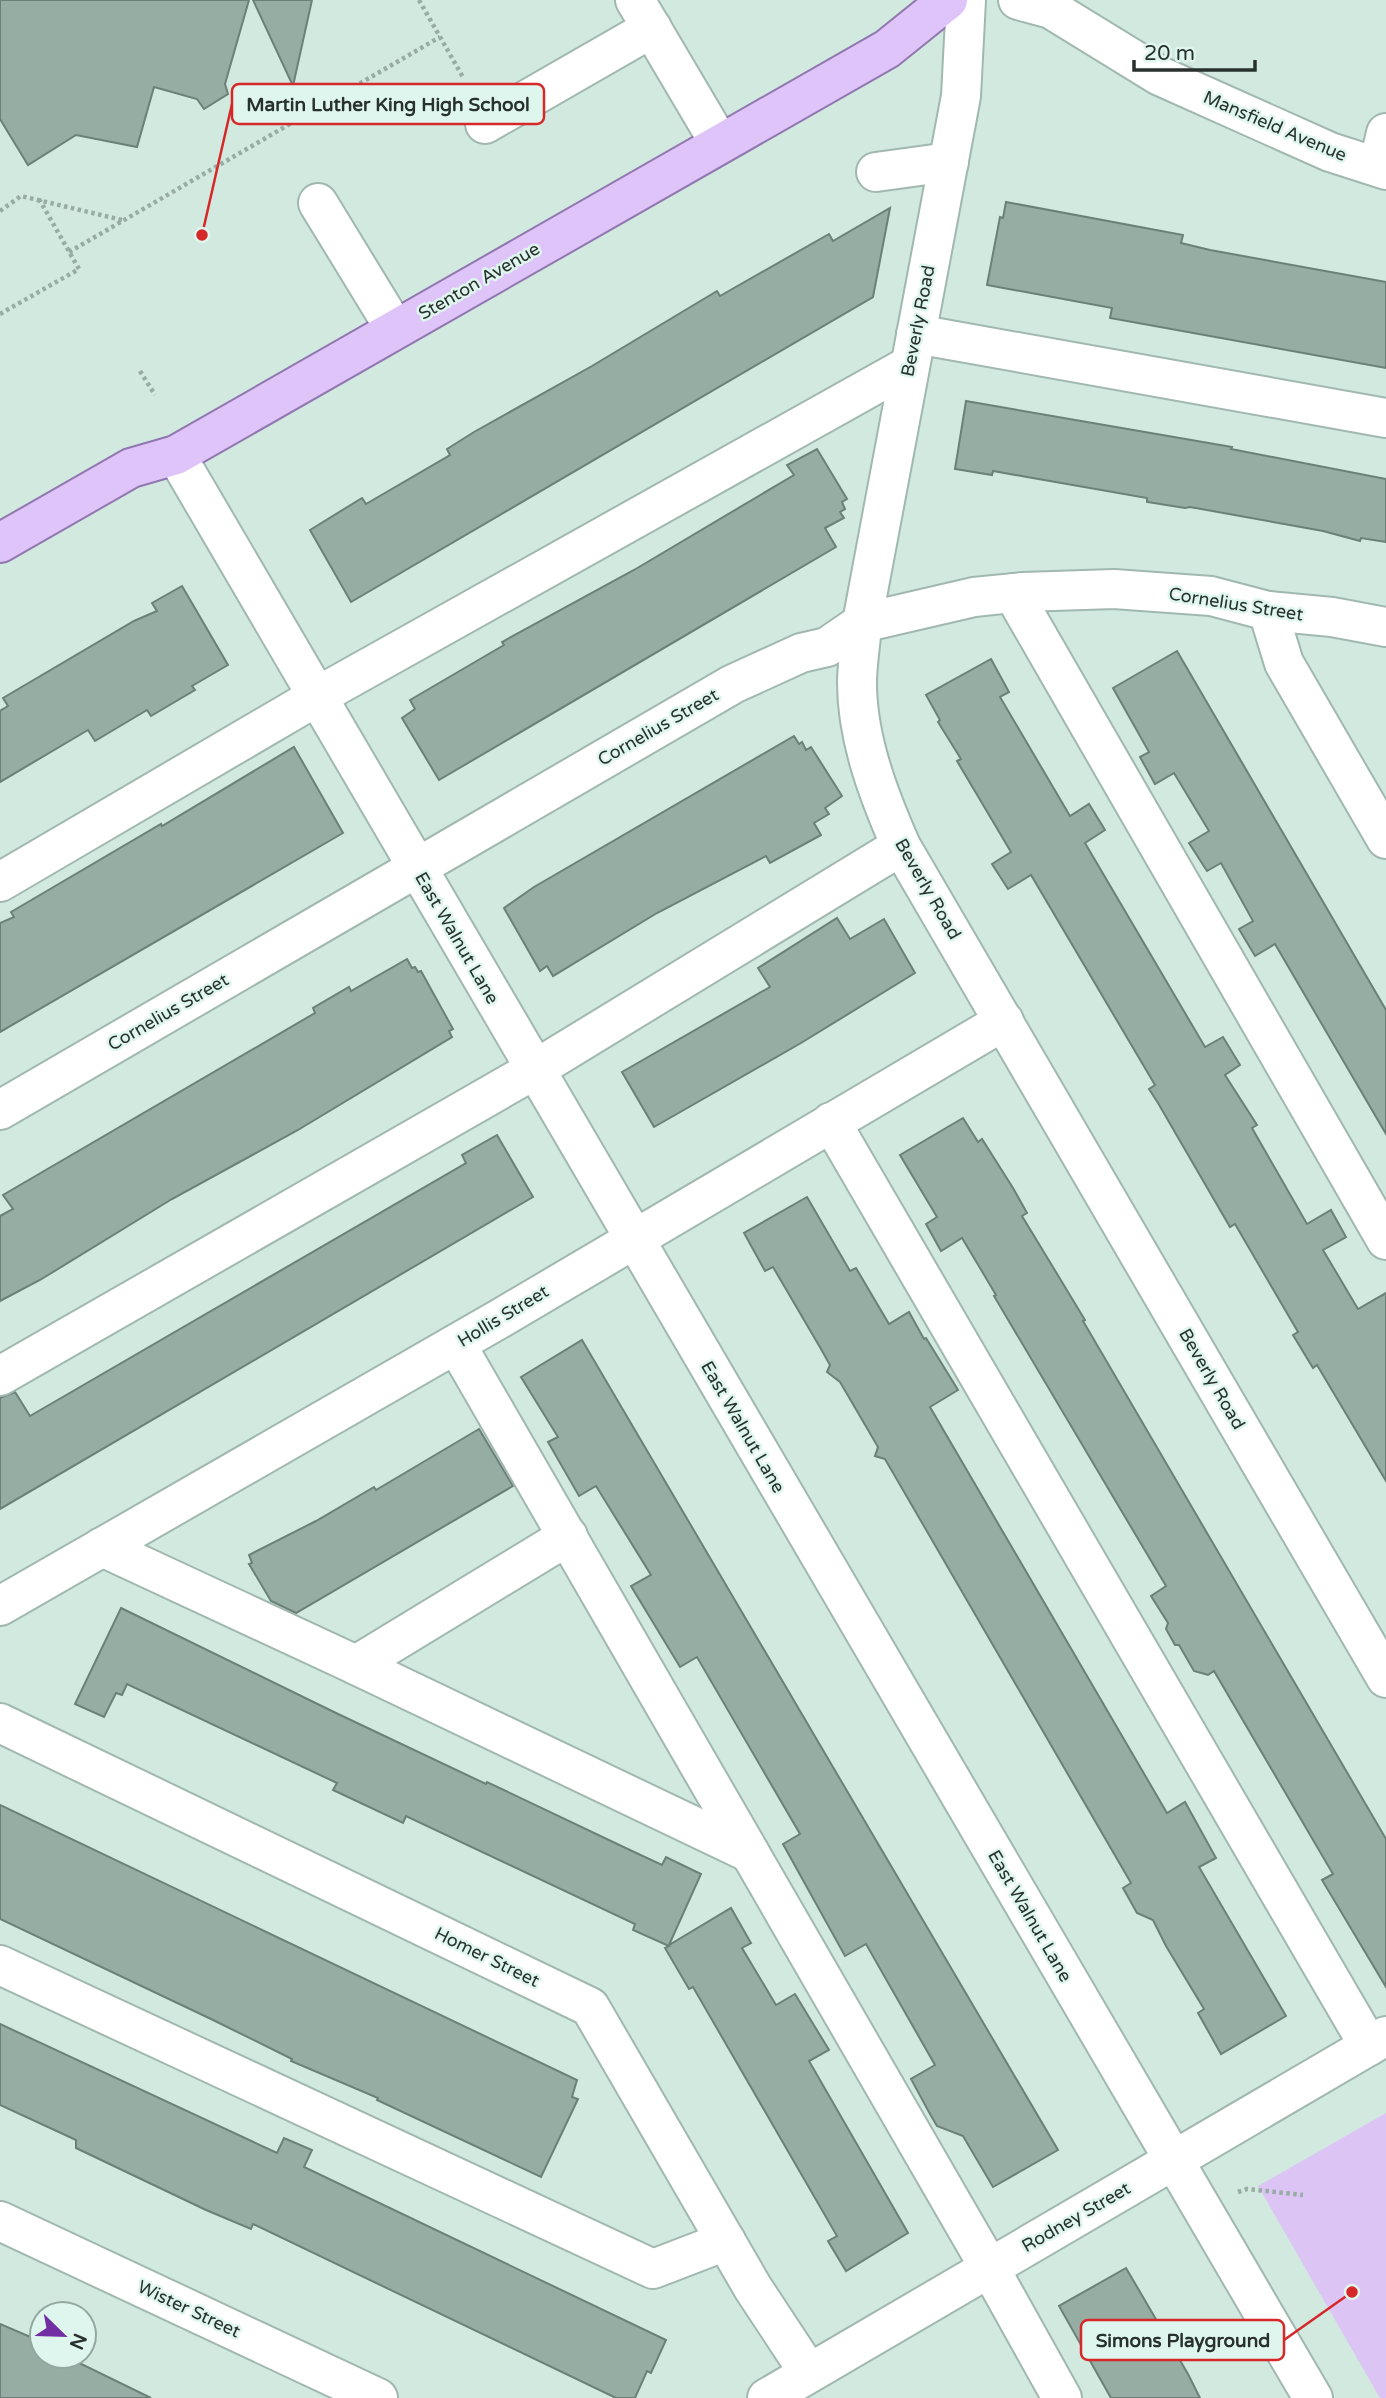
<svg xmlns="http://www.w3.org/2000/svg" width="1386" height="2398" font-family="'Varela Round',sans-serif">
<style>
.green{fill:#dcc4f5}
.building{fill:#96ada4;stroke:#6b8078;stroke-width:2}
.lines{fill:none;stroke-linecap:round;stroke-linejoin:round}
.minor-casing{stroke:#a1b8b0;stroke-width:42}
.major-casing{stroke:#9177af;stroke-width:42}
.path{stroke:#99aca4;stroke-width:4.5;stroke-dasharray:3.5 3.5;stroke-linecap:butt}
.minor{stroke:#fff;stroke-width:38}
.major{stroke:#dfc4f9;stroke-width:38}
.labels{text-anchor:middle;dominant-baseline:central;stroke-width:5;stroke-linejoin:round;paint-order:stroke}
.street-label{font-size:18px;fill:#28312e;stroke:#def6ed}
.leader{fill:none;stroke:#d62828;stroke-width:2.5}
.callout-dot{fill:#d62828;stroke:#def6ed;stroke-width:2.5}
.callout{fill:#def6ed;stroke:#d62828;stroke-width:2.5}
.callout-label{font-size:19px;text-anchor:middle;font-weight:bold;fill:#28312e}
</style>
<rect width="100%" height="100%" fill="#d1e9df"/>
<polygon class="green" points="1386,2113 1386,2398 1380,2398 1258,2186"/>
<g class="building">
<polygon points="0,0 249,0 225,84 228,94 204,109 197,99 154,87 137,147 76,135 28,165 0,119"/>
<polygon points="253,0 312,0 293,86"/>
<polygon points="1006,202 1183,235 1181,243 1210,250 1386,282 1386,368 1110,318 1112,308 987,285 1000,217 1003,218"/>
<polygon points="890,208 873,297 351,602 310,530 362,498 366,504 450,455 447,449 474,432 592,366 717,291 720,296 829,234 833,241"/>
<polygon points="966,401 1232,447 1231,449 1386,479 1386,542 1361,538 1360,541 1323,531 1190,507 1185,508 1147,502 1147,498 1027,477 993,471 992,475 955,469"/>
<polygon points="817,449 847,499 842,502 845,509 840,512 844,518 825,528 836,547 439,780 402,718 415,709 410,700 504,645 502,642 634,570 794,475 787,465"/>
<polygon points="182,586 228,665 192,686 195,690 151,716 147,710 95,741 88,730 0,782 0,711 8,706 3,698 134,621 157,611 152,603"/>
<polygon points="1177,651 1386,1010 1386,1134 1275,944 1255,956 1239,929 1253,921 1221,863 1207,871 1189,843 1209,831 1174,773 1155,784 1140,757 1149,752 1113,688"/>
<polygon points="991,659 1009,692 1000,697 1070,816 1089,804 1105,830 1085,843 1205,1047 1223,1037 1240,1065 1225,1075 1257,1125 1252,1128 1307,1224 1331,1210 1346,1237 1323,1250 1358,1309 1386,1293 1386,1481 1317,1365 1313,1368 1293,1335 1298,1332 1235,1224 1230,1227 1158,1103 1149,1089 1155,1085 1031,875 1008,889 992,864 1011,852 957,761 961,759 938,722 940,720 926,695"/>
<polygon points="794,736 799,744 802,742 806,750 811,747 842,796 825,808 829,814 814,823 821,835 770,863 766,856 657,913 553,976 547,966 540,971 504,908 534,887"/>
<polygon points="294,747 343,833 0,1032 0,923 14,917 11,912 161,824 162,826"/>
<polygon points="837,918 850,939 884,919 915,973 801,1043 654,1127 622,1072 770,987 758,968"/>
<polygon points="407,959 412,968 415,967 418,972 421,971 453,1029 449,1031 452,1037 298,1130 172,1199 40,1280 0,1301 0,1216 13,1209 3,1195 315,1013 313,1008 349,987 351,991"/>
<polygon points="963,1118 978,1142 982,1139 1013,1188 1027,1213 1022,1216 1085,1320 1083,1321 1386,1839 1386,1987 1322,1880 1333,1874 1214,1671 1208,1675 1194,1671 1179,1645 1175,1645 1166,1629 1168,1623 1151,1596 1166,1586 994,1296 996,1295 980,1268 962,1238 941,1251 926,1224 937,1217 900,1155"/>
<polygon points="497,1135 533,1197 0,1509 0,1398 15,1392 30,1416 466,1163 462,1155"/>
<polygon points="807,1197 850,1271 856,1268 889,1324 909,1312 924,1339 926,1338 958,1390 930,1407 1167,1813 1185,1802 1216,1858 1199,1867 1286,2016 1221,2054 1198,2013 1204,2009 1166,1946 1153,1920 1137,1913 1123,1888 1131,1883 885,1459 875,1456 878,1447 840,1382 827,1372 830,1365 821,1349 773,1267 765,1271 744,1233"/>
<polygon points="582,1340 1058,2150 993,2187 963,2136 937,2126 930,2114 911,2079 935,2065 866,1944 845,1956 783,1844 800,1834 697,1657 680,1667 631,1586 651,1575 596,1486 579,1496 548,1442 558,1437 521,1377"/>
<polygon points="479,1429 513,1486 296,1613 271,1601 249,1564 252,1563 249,1555 316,1521 374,1487 376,1490"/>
<polygon points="121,1608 336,1713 486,1784 487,1782 632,1851 662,1865 666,1857 701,1874 669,1945 731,1908 751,1943 742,1948 776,2005 795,1994 829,2050 809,2061 908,2233 846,2271 828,2241 837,2236 693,1987 689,1989 665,1948 669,1946 633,1930 635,1924 406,1816 403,1823 333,1790 337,1783 127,1684 122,1695 116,1693 104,1717 75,1704"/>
<polygon points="0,1805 577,2080 572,2097 578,2099 541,2177 377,2100 378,2098 291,2061 292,2059 211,2019 0,1919"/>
<polygon points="0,2024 277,2153 284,2138 312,2150 304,2167 666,2340 651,2373 647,2371 635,2398 616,2398 253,2224 251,2229 206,2210 76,2148 76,2140 0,2105"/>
<polygon points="1126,2268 1188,2374 1200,2398 1111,2398 1059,2306"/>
<polygon points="0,2324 42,2342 42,2356 65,2356 151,2398 0,2398"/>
</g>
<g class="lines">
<defs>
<g id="minor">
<polyline points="635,0 720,144"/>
<path d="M966 0 961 96 862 623C861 643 857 663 857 683 857 739 879 796 901 846L1386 1678"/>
<polyline points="1018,0 1051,9 1160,76 1330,152 1386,170"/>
<polyline points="485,124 652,28"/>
<polyline points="1378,167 1386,133"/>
<polyline points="876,172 949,162"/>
<polyline points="318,203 395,329"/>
<polyline points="916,334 1386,418"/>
<polyline points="176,455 1313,2398"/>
<polyline points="1013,593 1386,1240"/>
<polyline points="1268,611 1284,663 1386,839"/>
<polyline points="0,882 316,697 910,365"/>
<polyline points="0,1110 733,684 801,653 827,647 862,623 974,597 1023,592 1114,589 1211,596 1268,611 1332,617 1386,627"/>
<polyline points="831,1122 1369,2046"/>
<polyline points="456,1344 989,2267 1062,2398"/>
<polyline points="0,1376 534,1070 901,846"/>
<polyline points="102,1547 356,1665 568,1536"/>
<polyline points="0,1606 501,1318 1004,1021"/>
<polyline points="356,1665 750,1853"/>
<polyline points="0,1723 590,2007 753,2288 809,2373"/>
<polyline points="0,1965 653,2269 726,2241"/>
<polyline points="0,2221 378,2398"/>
<polyline points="767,2398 1386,2036"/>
</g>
<polyline id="major" points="0,543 131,468 176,455 887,49 948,0"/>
</defs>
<use href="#minor" class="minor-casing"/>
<use href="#major" class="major-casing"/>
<g class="path">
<polyline points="419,0 464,79"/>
<polyline points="0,211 21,196 122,220"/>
<polyline points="69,252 440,37"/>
<polyline points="0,314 79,269 39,199"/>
<polyline points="140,371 155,395"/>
<polyline points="1238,2192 1247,2189 1303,2195"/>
</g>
<use href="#minor" class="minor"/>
<use href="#major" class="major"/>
</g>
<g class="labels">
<g class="street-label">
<text transform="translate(1275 126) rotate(23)">Mansfield Avenue</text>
<text transform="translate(479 281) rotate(-30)">Stenton Avenue</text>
<text transform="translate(918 321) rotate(-79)">Beverly Road</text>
<text transform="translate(1236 604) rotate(9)">Cornelius Street</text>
<text transform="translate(658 727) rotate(-30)">Cornelius Street</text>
<text transform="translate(928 889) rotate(60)">Beverly Road</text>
<text transform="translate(457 938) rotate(60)">East Walnut Lane</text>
<text transform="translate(168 1012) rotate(-30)">Cornelius Street</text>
<text transform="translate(503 1316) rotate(-31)">Hollis Street</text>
<text transform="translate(1212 1379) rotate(60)">Beverly Road</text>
<text transform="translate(743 1427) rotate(60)">East Walnut Lane</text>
<text transform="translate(1030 1916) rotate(60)">East Walnut Lane</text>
<text transform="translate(487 1957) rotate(26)">Homer Street</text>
<text transform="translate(1076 2217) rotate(-30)">Rodney Street</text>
<text transform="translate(189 2309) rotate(25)">Wister Street</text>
</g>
</g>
<path class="leader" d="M202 235L232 104M1352 2292L1284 2340"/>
<g class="callout-dot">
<circle cx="202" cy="235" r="7"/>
<circle cx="1352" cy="2292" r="7"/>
</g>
<g class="callout">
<rect x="232" y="84" width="312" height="40" rx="7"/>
<rect x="1081" y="2320" width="203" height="40" rx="7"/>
</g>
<g class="callout-label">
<text x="388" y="111">Martin Luther King High School</text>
<text x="1183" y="2347">Simons Playground</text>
</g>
<g transform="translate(63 2335) rotate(113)"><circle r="33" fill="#def6ed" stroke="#95a7a1" stroke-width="2"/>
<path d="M0-5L12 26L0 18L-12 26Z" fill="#722fa3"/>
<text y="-10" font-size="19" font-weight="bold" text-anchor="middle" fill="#28312e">N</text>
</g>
<path d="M1134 60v10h121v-10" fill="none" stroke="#28312e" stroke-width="3.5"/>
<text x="1144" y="60" font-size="21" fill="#28312e" stroke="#def6ed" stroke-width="5" paint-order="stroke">20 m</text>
</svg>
